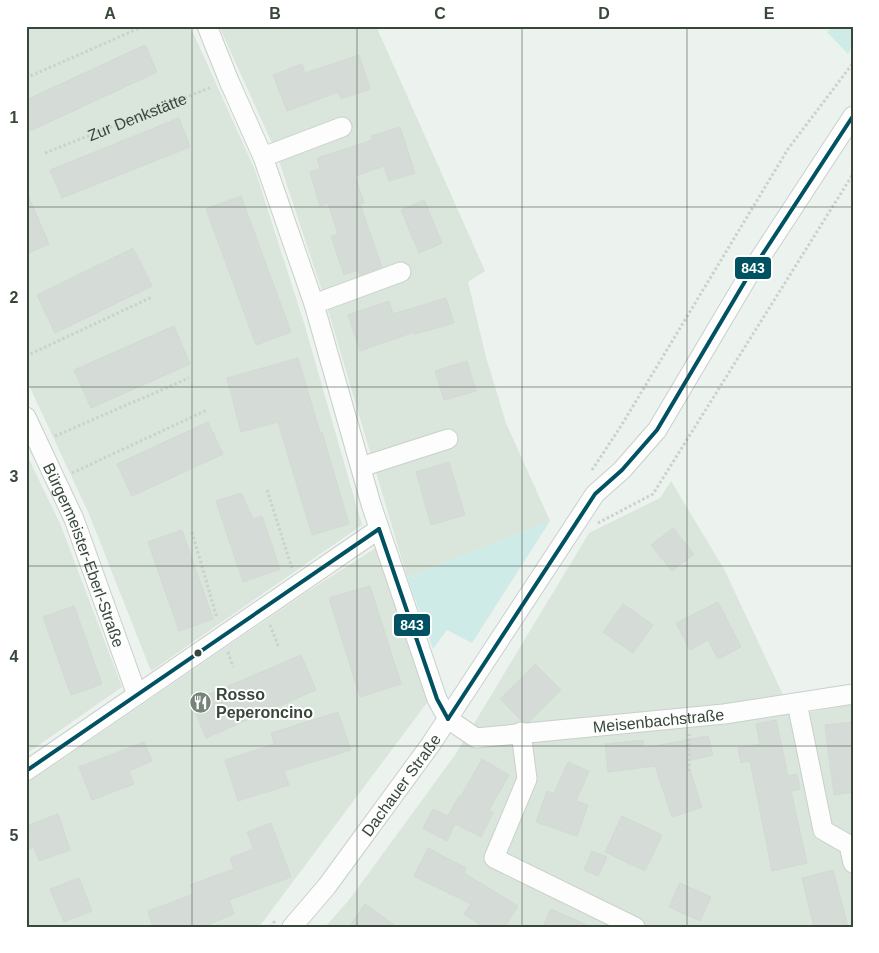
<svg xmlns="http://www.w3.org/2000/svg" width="879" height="953" font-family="Arial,sans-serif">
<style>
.residential{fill:#dae5dc}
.green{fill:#ceebe8}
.building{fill:#d5dbd6;stroke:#d2dad3}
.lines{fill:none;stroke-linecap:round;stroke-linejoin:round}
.minor-casing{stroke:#c9d0cb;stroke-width:21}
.path{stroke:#cbd2cc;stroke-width:3;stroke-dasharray:2.5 2.5;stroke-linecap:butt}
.minor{stroke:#fcfdfc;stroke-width:19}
.bus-1-casing{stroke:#fff;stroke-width:8}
.bus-1{stroke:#005262;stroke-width:4}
.grid{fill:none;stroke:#38473a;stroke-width:1;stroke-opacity:0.55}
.bus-dot{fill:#38473a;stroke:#fff;stroke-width:2}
.labels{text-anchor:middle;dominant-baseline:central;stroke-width:4;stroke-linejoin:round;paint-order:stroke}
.street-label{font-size:16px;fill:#38473a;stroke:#fff}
.poi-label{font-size:16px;font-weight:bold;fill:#38473a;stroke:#fff;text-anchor:start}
.line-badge{stroke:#fff;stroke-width:2}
.badge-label{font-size:14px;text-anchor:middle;font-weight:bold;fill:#fff}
.neatline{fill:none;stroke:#38473a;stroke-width:2}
.grid-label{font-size:16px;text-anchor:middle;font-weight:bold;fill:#38473a}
</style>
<rect width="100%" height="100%" fill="#ecf2ed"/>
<g class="residential">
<polygon points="26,26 190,26 255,170 304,323 362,525 151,671 89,514 26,379"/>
<polygon points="219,26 376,26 485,271 468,282 486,357 506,423 550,521 407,577 325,300 276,152"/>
<polygon points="26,453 61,526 122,687 26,754"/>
<polygon points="671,481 724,569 784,697 795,715 853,704 853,927 325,927 349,900 455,755 589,533 660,498"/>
<polygon points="379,546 429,700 259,927 26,927 26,784 307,592"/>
</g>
<g class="green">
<polygon points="834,26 853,26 853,44 848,54 827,32"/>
<polygon points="550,521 472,643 447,630 433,649 407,577"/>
</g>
<g class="building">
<polygon points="145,45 157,72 30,131 26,123 26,100"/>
<polygon points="359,55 370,89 341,99 338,92 287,111 273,75 302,64 305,73"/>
<polygon points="179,118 190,147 62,198 50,170"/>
<polygon points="400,127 415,173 389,181 384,166 355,176 364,203 360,204 382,267 360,275 358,270 344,275 331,236 338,234 328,203 320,206 310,172 320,169 317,158 373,140 371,136"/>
<polygon points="26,191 49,244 26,254"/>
<polygon points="241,196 291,332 256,345 206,209"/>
<polygon points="424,200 442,243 419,253 401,210"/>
<polygon points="133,248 152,286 55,333 37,295"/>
<polygon points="446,298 454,323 415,334 414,332 360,351 348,315 389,301 393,314"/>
<polygon points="174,326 190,364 91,408 74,370"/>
<polygon points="298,358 320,433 322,432 349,524 312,535 278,422 241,432 227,378"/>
<polygon points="467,361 476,391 444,400 435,371"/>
<polygon points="208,422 223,454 132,496 117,464"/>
<polygon points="449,462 465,515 431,525 416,472"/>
<polygon points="241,493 253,519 262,516 280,569 243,582 216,501"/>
<polygon points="673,528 694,554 672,571 651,545"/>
<polygon points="182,530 213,619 179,631 148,542"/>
<polygon points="370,586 401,684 360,697 329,598"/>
<polygon points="718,602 741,647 718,659 708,640 690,650 676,623"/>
<polygon points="623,604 653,625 633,653 603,632"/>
<polygon points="74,606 102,684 71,695 43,617"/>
<polygon points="301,655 316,690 206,738 191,702"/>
<polygon points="535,664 561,690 529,722 526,722 522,721 500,699"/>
<polygon points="338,712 351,750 284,771 289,785 238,801 225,760 274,744 271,733"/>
<polygon points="776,720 788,776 797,774 800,789 791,791 807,863 772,871 750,761 741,763 738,748 760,744 756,724"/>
<polygon points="853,722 853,792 834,795 825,725"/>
<polygon points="708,736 713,755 687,761 702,807 672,817 655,766 608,772 605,744 643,740 644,748"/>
<polygon points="144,742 152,761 129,771 134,784 92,800 79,767"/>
<polygon points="482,759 509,775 489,810 493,813 481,837 455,824 447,841 423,828 433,809 448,816 459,796 461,796"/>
<polygon points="568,762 589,771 576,801 588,805 577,836 536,822 547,791 554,793"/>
<polygon points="58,814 70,850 39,861 34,847 26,850 26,826"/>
<polygon points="622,816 662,835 645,871 605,852"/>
<polygon points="271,823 291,877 229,900 234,914 202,927 153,927 148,911 194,894 190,885 234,869 230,858 254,849 247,832"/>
<polygon points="428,848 466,868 464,873 518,906 505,927 484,927 464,914 471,904 414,876"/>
<polygon points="592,851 607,857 598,876 584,870"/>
<polygon points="833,870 848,927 814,927 802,878"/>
<polygon points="79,878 92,911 64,922 50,889"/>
<polygon points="680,883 711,897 700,921 669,907"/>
<polygon points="365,904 397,927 349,927"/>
<polygon points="551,909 591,927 543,927"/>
</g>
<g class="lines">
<defs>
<g id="minor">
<path id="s2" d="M207 26 229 81 263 157 314 304 371 504 437 699 448 719 476 738 724 714 853 694"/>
<polyline points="263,157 342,127"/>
<polyline points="314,304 401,272"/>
<path id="s3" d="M26 417 74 519 137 695"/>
<polyline points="361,467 448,439"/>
<polyline points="797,703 823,830 849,845 853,863"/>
<polyline points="521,732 527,779 494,858 635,927"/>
<polyline points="26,771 379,529"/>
<path id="s4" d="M292 927 327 886 431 744 595 494 622 470 657 430 747 278 853 116"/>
</g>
</defs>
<use href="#minor" class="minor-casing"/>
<g class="path">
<polyline points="26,78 144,26"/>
<path id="s1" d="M45 153 212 87"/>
<polyline points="26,356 152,297"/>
<polyline points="55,436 189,378"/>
<polyline points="592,470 621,426 788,149 853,63"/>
<polyline points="72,473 207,410"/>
<polyline points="267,490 292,568"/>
<polyline points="598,523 653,494 853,174"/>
<polyline points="192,532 217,618"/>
<polyline points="270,625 279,648"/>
<polyline points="228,652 233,667"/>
<polyline points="689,771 689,734"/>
<polyline points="270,927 275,921"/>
</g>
<use href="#minor" class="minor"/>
<defs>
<g id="bus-1">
<polyline points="379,529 437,699 448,719"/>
<polyline points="448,719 595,494 622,470 657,430 747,278 853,116"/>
<polyline points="26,771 379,529"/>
</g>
</defs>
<use href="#bus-1" class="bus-1-casing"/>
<use href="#bus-1" class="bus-1"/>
</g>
<path class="grid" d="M192 26V927M357 26V927M522 26V927M687 26V927M26 207H853M26 387H853M26 566H853M26 746H853"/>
<defs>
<symbol id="restaurant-disc" viewBox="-11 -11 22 22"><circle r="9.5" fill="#778379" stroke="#fff"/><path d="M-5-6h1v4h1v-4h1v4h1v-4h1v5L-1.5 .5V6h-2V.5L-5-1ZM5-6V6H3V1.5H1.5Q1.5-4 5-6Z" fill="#fff"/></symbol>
</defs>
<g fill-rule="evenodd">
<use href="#restaurant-disc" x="188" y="690" width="25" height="25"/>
</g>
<circle class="bus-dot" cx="198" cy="653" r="4.5"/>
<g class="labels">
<g class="street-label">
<text stroke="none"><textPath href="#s1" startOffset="99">Zur Denkstätte</textPath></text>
<text stroke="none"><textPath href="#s3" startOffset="150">Bürgermeister-Eberl-Straße</textPath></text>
<text stroke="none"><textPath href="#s2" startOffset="952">Meisenbachstraße</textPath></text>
<text stroke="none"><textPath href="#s4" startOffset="179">Dachauer Straße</textPath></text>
</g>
<g class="poi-label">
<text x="216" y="694">Rosso<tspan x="216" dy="18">Peperoncino</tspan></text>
</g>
</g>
<g class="line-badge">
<rect x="734" y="256" width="38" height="24" rx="5" fill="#005262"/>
<rect x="393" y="613" width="38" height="24" rx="5" fill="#005262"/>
</g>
<g class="badge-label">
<text x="753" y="273">843</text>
<text x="412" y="630">843</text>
</g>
<rect width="879" height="953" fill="none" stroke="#ffffff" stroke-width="55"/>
<rect x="28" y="28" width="824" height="898" class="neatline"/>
<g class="grid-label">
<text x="110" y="19">A</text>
<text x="275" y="19">B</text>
<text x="440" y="19">C</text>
<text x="604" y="19">D</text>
<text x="769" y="19">E</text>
<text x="14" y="123">1</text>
<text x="14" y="303">2</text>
<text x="14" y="482">3</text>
<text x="14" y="662">4</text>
<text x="14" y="841">5</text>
</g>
</svg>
